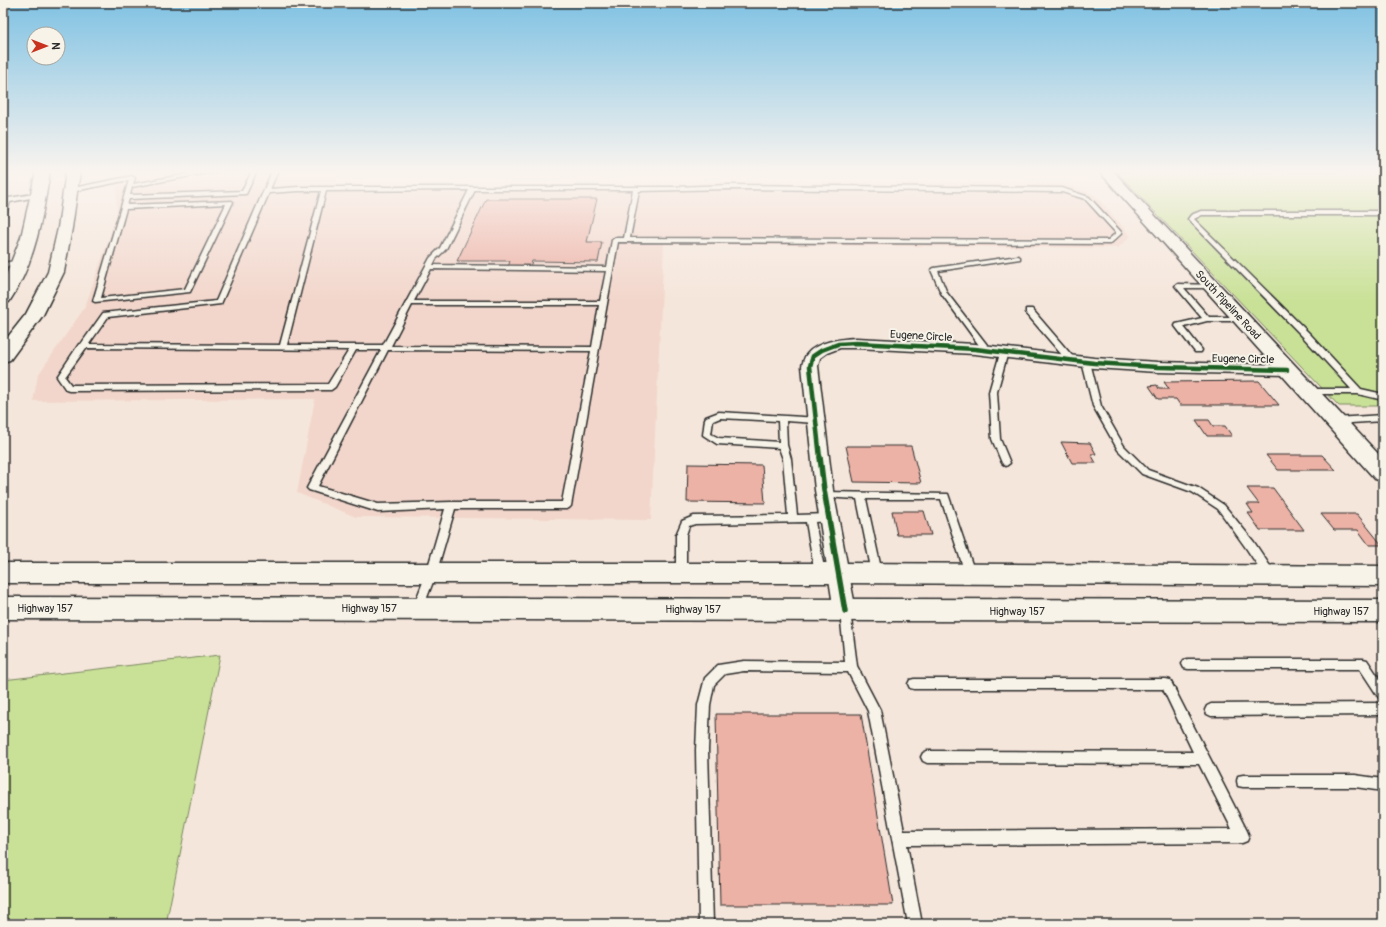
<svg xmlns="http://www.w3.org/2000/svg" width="1386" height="927" font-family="Pangolin,sans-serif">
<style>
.built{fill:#f2d6cb}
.green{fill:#c9e197;stroke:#7a8661}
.building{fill:#ecb2a6;stroke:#2b2b2b}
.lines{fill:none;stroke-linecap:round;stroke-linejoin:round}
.lane-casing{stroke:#2b2b2b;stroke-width:3}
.street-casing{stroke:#2b2b2b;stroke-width:3}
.secondary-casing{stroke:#2b2b2b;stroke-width:3}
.primary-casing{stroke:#2b2b2b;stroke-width:3}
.lane{fill:#f7f3e8;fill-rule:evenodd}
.street{fill:#f7f3e8;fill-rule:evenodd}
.secondary{fill:#f7f3e8;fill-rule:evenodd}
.primary{fill:#f7f3e8;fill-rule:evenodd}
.cycleway-far1-casing{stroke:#f7f3e8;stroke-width:6}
.cycleway-casing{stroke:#f7f3e8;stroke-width:8}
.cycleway-far1{stroke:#1b5e20;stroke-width:4.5}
.cycleway{stroke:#1b5e20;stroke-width:5.5}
.labels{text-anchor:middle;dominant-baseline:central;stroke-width:4;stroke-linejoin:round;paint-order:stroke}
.street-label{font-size:11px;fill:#2b2b2b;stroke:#f7f3e8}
</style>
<rect width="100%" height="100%" fill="#f5e6db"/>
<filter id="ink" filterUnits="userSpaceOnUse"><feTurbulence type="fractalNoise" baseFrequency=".025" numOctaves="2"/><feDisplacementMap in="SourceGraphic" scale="8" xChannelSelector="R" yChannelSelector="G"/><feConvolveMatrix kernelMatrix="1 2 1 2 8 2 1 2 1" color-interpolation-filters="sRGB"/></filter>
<g filter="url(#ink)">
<polygon class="built" points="116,171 338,171 336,185 675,186 714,182 1066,184 1094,194 1131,236 1118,248 664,244 651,520 356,517 297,493 315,399 33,401 38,375 85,307 117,215"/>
<g class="green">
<polygon points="1383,171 1383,406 1339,406 1117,172"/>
<polygon points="220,655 166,924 3,924 3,680"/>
</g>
<g class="building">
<polygon points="486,199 597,199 587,242 602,242 598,262 532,261 530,267 508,267 510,261 457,261"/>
<polygon points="1259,381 1279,405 1180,405 1176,399 1158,399 1149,386 1157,385 1159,389 1169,389 1164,382"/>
<polygon points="1196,420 1209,420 1213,426 1225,426 1232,436 1207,436"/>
<polygon points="1061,442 1090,443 1096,454 1091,454 1096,463 1072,463"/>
<polygon points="846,446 911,446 921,483 854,482"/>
<polygon points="1266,455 1322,455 1336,470 1278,470"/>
<polygon points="688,464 762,465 765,503 687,502"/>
<polygon points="1247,488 1273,488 1304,530 1260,530 1248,513 1253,513 1247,504 1259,504"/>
<polygon points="892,511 924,511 931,535 897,535"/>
<polygon points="1321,514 1357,514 1382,545 1369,545 1358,530 1334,530"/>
<polygon points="716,714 861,714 893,905 720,905"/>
</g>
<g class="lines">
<defs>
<g id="lane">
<path d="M204 171H218L132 187 130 195 242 191 252 171H257L246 194 129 199 127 205 232 201 233 202 190 292 95 302 93 301 129 180 70 192 68 191V189L132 176 135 178 133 184ZM226 204 185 289 101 298 126 209Z"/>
<path d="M272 171H278L270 189 298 187H673L729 185 1062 188 1089 197 1122 233 1110 244 618 242 571 506 569 508 566 509H455L436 574 423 608 422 611 418 612 414 611 413 608 426 574 445 509 378 512 309 490 307 488 381 350H356L335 387 331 390 69 391 66 390 57 377 79 344H81L103 313 216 301ZM729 189 1062 192 1085 199 1116 233 1108 240 630 238 639 191ZM469 190 440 248 430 258 383 345H287L326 191ZM475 190H633L624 238H615L612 240 607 267 433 265 436 259 446 249ZM298 191H321L280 345 89 344 108 317 221 304 269 193ZM431 269 606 271 600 301H414ZM412 305H599L592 347 391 346ZM86 348 349 350 328 384 71 385 65 377ZM388 350 591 351 562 502H451L378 504 318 486Z"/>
<polygon points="39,193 41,194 41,196 10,202 6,215 3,217 3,199"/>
<polygon points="1201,211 1383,211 1383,215 1202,215 1194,219 1310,334 1361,389 1383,394 1383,400 1358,394 1305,394 1304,392 1305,390 1308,389 1351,389 1304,338 1188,219 1191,215"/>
<polygon points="1018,256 1020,257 1020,259 938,271 947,293 991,350 990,352 984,352 941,293 931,270 934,268"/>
<polygon points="21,260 23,261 23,263 3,267 3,263"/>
<polygon points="1178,284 1213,285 1214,286 1211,288 1184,288 1209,317 1240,317 1244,319 1240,321 1207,321 1184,327 1202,350 1201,352 1195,352 1175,326 1176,324 1202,318 1176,287 1175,286"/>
<polygon points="1026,309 1032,309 1074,358 1075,360 1074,362 1068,362 1026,313"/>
<polygon points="1001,350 1007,350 1008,352 997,392 1000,439 1010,463 1006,466 1002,463 992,439 989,392"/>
<polygon points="1083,360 1086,360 1090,362 1101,406 1124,446 1148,470 1198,488 1224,505 1254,542 1274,572 1275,575 1274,578 1270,579 1266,578 1246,548 1218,509 1192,492 1142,474 1118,450 1093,406 1082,362"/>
<path d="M719 412 819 418 820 420 816 423 786 421 787 445 791 459 797 515 829 514 832 515 834 518 832 521 815 522 825 573 824 576 820 577 816 576 815 573 806 522 695 524 689 526 686 535V573L685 576 681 577 677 576 676 573V535L682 521 694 516 788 515 783 459 779 448 717 444 703 435 705 419 706 417ZM720 418 778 421 779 442 719 438 711 434 713 421Z"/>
<polygon points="1383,415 1383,421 1335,424 1331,421 1335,418"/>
<polygon points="825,492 948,494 975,573 974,576 970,577 966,576 965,573 941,499 866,499 882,573 881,576 877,577 873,576 872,573 857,499 822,497 820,495 822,493"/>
<polygon points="845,606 849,608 850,611 857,666 880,710 904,831 1232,829 1199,764 927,763 923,761 921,757 923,753 927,751 1193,752 1163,689 914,689 910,688 908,684 910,680 914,679 1166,679 1170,680 1247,831 1249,836 1247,841 1242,843 907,845 922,924 908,924 868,711 848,672 744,671 725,674 714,685 710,705 708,750 713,924 699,924 696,750 698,705 705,678 718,665 744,661 845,662 840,611 841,608"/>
<polygon points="1188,659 1363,659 1367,660 1383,684 1383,699 1379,698 1360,669 1188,669 1184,668 1182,664 1184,660"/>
<polygon points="1383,703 1383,715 1211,716 1207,714 1205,710 1207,706 1211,704"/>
<polygon points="1243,775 1355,775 1383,779 1383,791 1355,787 1243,787 1238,786 1237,781 1238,776"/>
</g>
<path id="street" d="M856 338 975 344 1094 358 1158 362 1287 365 1293 367 1295 370 1293 373 1287 375 1158 372 1094 368 975 354 856 348H840L827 353 820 358 818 366 833 490 856 611 853 617 845 620 837 617 834 611 815 490 802 366C803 362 804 357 807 354 818 341 840 339 856 338Z"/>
<g id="secondary">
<path d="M36 171H50C43 215 35 264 9 302L3 303V283L21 237Z"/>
<polygon points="66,171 80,171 72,228 64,272 43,315 10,360 3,362 3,343 26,314 48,272 58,228"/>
<polygon points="1099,171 1113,171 1383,459 1383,481 1375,479"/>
</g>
<g id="primary">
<polygon points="3,563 839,563 1383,566 1383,586 839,583 3,583"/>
<polygon points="3,597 1383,600 1383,622 3,619"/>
</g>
</defs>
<use href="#lane" class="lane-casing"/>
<use href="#street" class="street-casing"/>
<use href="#secondary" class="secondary-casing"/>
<use href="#primary" class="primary-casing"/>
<use href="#lane" class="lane"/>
<use href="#street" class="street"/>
<use href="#secondary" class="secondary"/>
<use href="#primary" class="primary"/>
<defs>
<polyline id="cycleway-far1" points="820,458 810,366 813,356 822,350 838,344 856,343 975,349 1094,363 1158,367 1287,370"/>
<polyline id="cycleway" points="820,457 824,490 845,611"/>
</defs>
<use href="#cycleway-far1" class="cycleway-far1-casing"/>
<use href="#cycleway" class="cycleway-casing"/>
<use href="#cycleway-far1" class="cycleway-far1"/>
<use href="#cycleway" class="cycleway"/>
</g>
</g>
<linearGradient id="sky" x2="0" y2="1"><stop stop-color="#80c2e3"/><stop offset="0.57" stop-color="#faf4ef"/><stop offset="1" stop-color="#faf4ef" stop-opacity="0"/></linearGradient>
<rect width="1386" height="301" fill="url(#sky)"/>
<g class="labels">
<g class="street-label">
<text transform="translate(1228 305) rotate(47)">South Pipeline Road</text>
<text transform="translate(921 336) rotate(3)">Eugene Circle</text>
<text transform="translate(1243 359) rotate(1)">Eugene Circle</text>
<text x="45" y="608">Highway 157</text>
<text x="369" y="608">Highway 157</text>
<text x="693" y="609">Highway 157</text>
<text x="1017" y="611">Highway 157</text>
<text x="1341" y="611">Highway 157</text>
</g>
</g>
<rect width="1386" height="927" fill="none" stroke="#f7f3e8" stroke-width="16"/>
<rect x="8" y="8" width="1370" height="911" fill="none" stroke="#2b2b2b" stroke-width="1.5" filter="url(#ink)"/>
<g transform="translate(46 46) rotate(90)"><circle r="19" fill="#f7f3e8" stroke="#a5a39c"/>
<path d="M0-3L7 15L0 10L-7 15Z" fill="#c8321e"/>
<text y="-6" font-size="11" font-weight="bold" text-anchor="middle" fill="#2b2b2b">N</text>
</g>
</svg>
